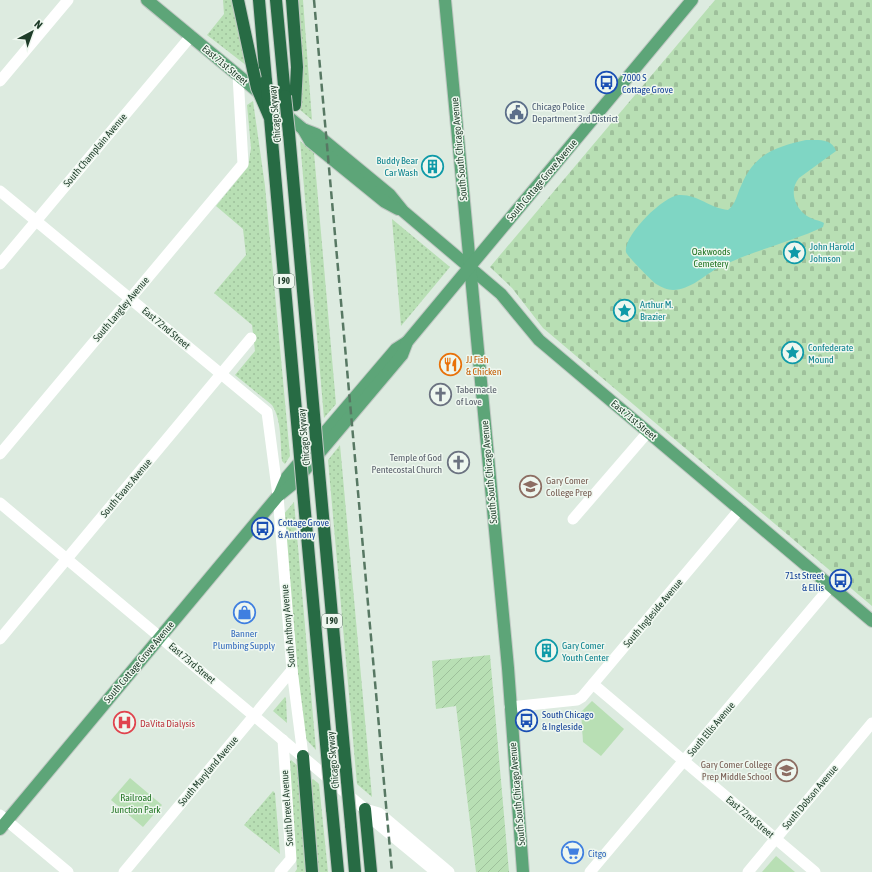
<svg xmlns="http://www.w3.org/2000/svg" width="872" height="872" font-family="'Asap Condensed',sans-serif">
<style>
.grass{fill:url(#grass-dots)}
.cemetery{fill:url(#cemetery-stones)}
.park{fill:#b8dfb4}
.garden{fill:url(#garden-furrows)}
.water{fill:#7fd6c4}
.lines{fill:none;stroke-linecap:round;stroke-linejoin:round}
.major-casing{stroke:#c0c8c3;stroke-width:14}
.highway-casing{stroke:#c0c8c3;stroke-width:14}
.minor{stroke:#fff;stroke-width:11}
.major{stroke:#5da578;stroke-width:12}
.highway{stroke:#276b44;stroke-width:12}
.rail{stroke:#577863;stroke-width:2.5;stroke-dasharray:8 4;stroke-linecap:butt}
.highway-bridge-casing{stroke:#c0c8c3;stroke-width:14;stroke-linecap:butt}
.highway-bridge{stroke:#276b44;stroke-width:12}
.labels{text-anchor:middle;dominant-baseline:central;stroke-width:3;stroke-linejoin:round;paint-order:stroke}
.shield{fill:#eef7ef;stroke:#5c7464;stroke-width:1}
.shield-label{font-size:9px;font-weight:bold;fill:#1e3c29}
.street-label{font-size:10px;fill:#1e3c29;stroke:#eef7ef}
.transit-label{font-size:10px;fill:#164399;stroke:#eef7ef;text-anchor:start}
.service-label{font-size:10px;fill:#4e5e75;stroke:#eef7ef;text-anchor:start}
.culture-label{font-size:10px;fill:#0d838f;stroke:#eef7ef;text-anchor:start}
.park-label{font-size:10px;fill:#247626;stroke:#eef7ef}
.food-label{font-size:10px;fill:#c56008;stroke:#eef7ef;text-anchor:start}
.worship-label{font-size:10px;fill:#5b616d;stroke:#eef7ef;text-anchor:start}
.education-label{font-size:10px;fill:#785e54;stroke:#eef7ef;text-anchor:start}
.shop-label{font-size:10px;fill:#366cbe;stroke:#eef7ef}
.health-label{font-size:10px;fill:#be3a42;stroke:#eef7ef;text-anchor:start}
</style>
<defs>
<pattern id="grass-dots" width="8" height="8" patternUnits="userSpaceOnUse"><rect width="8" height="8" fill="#b8dfb4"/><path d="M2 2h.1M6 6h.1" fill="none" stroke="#9ec09b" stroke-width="1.8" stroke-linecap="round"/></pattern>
<pattern id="cemetery-stones" width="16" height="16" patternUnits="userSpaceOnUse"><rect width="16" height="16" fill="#b8dfb4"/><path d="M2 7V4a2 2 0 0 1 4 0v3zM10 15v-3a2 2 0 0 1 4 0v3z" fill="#9ec09b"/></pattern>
<pattern id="garden-furrows" width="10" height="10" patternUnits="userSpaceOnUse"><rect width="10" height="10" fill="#b8dfb4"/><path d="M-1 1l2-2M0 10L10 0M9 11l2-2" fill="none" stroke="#9ec09b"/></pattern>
</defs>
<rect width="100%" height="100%" fill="#ddebe0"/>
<g class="grass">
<polygon points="223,0 233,0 247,66 207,35 224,14"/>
<polygon points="297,0 303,0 312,120 299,109 300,57"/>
<path d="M253 101 265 186 290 456 285 464 282 461C280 443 282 420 272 405L235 375 255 351 252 325 214 293 246 255 243 229 216 206 248 167 251 148 247 105Z"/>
<polygon points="300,141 314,153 336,404 324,418"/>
<polygon points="392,219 450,267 401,326"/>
<polygon points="340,445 372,797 357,784 328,460"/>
<polygon points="294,502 316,750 304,737 283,515"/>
<polygon points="285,697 286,698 287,723 273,711"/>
<polygon points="291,760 299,767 308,872 295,872 297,869 288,764"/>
<polygon points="313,779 319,784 328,872 315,872 310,781"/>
<polygon points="273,791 275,793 280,854 244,825"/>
</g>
<polygon class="cemetery" points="715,0 872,0 872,606 543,328 512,288 490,267"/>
<g class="park">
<polygon points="592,701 624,729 601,756 583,742 581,712"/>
<polygon points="130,778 162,805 143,827 111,800"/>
<polygon points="776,856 795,872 762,872"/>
</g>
<polygon class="garden" points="490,655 509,872 476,872 456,706 436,709 432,661"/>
<path class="water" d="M806 140C818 140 832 138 836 151L799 178C789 190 794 207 807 216 813 220 819 220 824 223L823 227C789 243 750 251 716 269 702 277 691 289 673 290 668 290 661 287 656 284 652 281 626 255 626 252 623 236 663 196 679 195 697 194 710 208 728 210 736 204 737 194 741 186 754 154 775 147 806 140Z"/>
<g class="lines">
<defs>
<g id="major">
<polyline points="147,0 303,129 316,134 390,195 403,211 501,294 539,340 872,621"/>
<polyline points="445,0 508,668 523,872"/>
<polyline points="303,129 310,141 385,202 398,209"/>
<polyline points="280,493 287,477 396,349 407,342"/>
<polyline points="0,829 278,496 294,483 402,355 407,342 692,0"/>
</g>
<g id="highway">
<polyline points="238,0 253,70"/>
<polyline points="259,0 266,81"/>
<polyline points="276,0 285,96"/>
<polyline points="292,0 297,67 295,105"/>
<polyline points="270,118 299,445"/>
<polyline points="289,133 315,426"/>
<polyline points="319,472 346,771"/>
<polyline points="303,491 327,755"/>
<polyline points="303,756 312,872"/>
<polyline points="332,809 338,872"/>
<polyline points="365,809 371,872"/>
<polyline points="351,825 355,872"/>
</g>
</defs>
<use href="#major" class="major-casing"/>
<use href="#highway" class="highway-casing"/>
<g class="minor">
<polyline points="0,81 68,0"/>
<polyline points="0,191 267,412 278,496 292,670 303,756"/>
<polyline points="0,264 191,36"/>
<polyline points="0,454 243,164 238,75"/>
<polyline points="0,503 365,809 373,820 436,872"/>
<polyline points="573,519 648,432"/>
<polyline points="0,639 251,338"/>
<polyline points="593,684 815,872"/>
<polyline points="510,707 577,700 582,697 740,509"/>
<polyline points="365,809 379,813 449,872"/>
<polyline points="0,815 68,872"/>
<polyline points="124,872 292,670"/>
<polyline points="280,872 291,859 283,740"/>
<polyline points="590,872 831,586"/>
<polyline points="748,872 872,723"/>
</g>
<use href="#major" class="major"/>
<use href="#highway" class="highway"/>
<polyline class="rail" points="314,0 392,872"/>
<defs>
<g id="highway-bridge">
<polyline points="253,70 257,88 270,118"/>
<polyline points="266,81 269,106"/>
<polyline points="285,96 289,133"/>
<polyline points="315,426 319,472"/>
<polyline points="299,445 303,491"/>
<polyline points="327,755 332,809"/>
<polyline points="346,771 351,825"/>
</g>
</defs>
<use href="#highway-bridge" class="highway-bridge-casing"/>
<use href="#highway-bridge" class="highway-bridge"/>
</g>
<defs>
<symbol id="bus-ring" viewBox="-11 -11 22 22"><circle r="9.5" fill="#eef7ef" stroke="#1a4fb4" stroke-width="1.5"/><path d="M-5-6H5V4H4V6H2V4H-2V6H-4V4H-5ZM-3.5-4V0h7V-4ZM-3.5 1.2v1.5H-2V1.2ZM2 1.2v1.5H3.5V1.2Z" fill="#1a4fb4"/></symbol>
<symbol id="civic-ring" viewBox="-11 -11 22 22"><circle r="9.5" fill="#eef7ef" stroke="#5c6f8a" stroke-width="1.5"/><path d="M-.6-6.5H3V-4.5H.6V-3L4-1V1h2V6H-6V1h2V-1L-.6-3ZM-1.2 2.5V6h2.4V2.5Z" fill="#5c6f8a"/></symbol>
<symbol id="building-ring" viewBox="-11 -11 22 22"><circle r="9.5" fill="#eef7ef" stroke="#0f9aa8" stroke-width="1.5"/><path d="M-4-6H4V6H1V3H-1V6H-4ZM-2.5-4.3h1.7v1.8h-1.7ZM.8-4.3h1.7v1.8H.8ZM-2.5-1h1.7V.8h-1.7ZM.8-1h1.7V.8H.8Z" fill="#0f9aa8"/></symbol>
<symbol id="sight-ring" viewBox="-11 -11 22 22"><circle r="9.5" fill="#eef7ef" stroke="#0f9aa8" stroke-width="1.5"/><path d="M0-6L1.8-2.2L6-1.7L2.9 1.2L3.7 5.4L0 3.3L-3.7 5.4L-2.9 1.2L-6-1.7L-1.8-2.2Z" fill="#0f9aa8"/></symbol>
<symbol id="restaurant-ring" viewBox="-11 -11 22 22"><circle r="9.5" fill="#eef7ef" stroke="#e8710a" stroke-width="1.5"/><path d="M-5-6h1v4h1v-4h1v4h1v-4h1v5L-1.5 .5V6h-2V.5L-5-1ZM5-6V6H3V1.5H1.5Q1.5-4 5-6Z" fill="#e8710a"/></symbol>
<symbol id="church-ring" viewBox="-11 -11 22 22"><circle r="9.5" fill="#eef7ef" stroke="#6b7280" stroke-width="1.5"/><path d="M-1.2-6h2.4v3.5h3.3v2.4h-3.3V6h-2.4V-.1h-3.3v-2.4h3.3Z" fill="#6b7280"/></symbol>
<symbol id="school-ring" viewBox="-11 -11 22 22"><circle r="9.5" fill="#eef7ef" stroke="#8d6e63" stroke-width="1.5"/><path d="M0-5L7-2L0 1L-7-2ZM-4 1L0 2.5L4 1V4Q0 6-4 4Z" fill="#8d6e63"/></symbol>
<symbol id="shop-ring" viewBox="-11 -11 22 22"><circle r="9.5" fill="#eef7ef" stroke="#3f7fe0" stroke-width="1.5"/><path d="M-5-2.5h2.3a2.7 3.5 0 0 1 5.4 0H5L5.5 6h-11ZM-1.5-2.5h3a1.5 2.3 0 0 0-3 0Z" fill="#3f7fe0"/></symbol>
<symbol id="hospital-ring" viewBox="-11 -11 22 22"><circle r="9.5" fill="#eef7ef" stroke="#e0444e" stroke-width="1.5"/><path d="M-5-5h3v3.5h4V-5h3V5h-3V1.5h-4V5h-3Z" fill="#e0444e"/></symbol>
<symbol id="supermarket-ring" viewBox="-11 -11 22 22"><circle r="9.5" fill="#eef7ef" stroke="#3f7fe0" stroke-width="1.5"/><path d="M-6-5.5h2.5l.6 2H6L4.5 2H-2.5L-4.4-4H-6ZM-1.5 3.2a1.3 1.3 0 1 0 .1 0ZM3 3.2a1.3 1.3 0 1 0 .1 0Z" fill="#3f7fe0"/></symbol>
</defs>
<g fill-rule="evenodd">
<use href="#bus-ring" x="594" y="70" width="25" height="25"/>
<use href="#civic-ring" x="504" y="100" width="25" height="25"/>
<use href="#building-ring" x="420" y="154" width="25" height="25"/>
<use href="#sight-ring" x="782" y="240" width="25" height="25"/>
<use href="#sight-ring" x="612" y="298" width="25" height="25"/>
<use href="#sight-ring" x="780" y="340" width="25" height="25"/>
<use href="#restaurant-ring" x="438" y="352" width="25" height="25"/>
<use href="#church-ring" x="428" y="382" width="25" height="25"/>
<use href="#church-ring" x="446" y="450" width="25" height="25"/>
<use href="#school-ring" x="518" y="474" width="25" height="25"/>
<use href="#bus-ring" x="250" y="516" width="25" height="25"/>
<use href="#bus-ring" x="828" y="568" width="25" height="25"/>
<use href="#shop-ring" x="232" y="600" width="25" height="25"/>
<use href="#building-ring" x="534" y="638" width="25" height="25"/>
<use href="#bus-ring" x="514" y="708" width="25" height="25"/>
<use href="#hospital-ring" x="112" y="710" width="25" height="25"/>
<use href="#school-ring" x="774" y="758" width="25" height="25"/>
<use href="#supermarket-ring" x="560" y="840" width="25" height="25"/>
</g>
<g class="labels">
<g class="shield">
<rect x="274" y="274" width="20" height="14" rx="3"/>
<rect x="322" y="614" width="20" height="14" rx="3"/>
</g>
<g class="shield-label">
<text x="284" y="281">I 90</text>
<text x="332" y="621">I 90</text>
</g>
<g class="street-label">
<text transform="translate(225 65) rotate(40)">East 71st Street</text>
<text transform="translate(275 114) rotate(-95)">Chicago Skyway</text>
<text transform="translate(459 149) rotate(-95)">South South Chicago Avenue</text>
<text transform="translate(95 150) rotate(-50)">South Champlain Avenue</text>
<text transform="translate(542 180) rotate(-50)">South Cottage Grove Avenue</text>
<text transform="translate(121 309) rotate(-50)">South Langley Avenue</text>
<text transform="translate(166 328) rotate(40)">East 72nd Street</text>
<text transform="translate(634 420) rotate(40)">East 71st Street</text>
<text transform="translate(304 437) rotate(-95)">Chicago Skyway</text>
<text transform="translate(489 472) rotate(-95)">South South Chicago Avenue</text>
<text transform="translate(126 488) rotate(-50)">South Evans Avenue</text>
<text transform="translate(653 613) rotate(-50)">South Ingleside Avenue</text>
<text transform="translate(288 626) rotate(-95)">South Anthony Avenue</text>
<text transform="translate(139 662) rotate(-50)">South Cottage Grove Avenue</text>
<text transform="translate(192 663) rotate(40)">East 73rd Street</text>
<text transform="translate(711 729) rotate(-50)">South Ellis Avenue</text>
<text transform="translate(333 760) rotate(-95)">Chicago Skyway</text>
<text transform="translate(208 771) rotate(-50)">South Maryland Avenue</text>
<text transform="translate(517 794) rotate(-95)">South South Chicago Avenue</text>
<text transform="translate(810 797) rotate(-50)">South Dobson Avenue</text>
<text transform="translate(287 808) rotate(-94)">South Drexel Avenue</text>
<text transform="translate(750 817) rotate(40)">East 72nd Street</text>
</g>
<g class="transit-label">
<text x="622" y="77">7000 S<tspan x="622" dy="12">Cottage Grove</tspan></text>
<text x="278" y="522">Cottage Grove<tspan x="278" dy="12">&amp; Anthony</tspan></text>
<text x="824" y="575" text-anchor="end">71st Street<tspan x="824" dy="12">&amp; Ellis</tspan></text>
<text x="542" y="714">South Chicago<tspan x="542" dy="12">&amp; Ingleside</tspan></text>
</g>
<g class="service-label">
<text x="532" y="106">Chicago Police<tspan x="532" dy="12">Department 3rd District</tspan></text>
</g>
<g class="culture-label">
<text x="418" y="160" text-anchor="end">Buddy Bear<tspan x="418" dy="12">Car Wash</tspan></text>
<text x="810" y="246">John Harold<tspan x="810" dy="12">Johnson</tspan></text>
<text x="640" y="304">Arthur M.<tspan x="640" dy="12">Brazier</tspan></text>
<text x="808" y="347">Confederate<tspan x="808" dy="12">Mound</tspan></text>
<text x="562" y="645">Gary Comer<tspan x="562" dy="12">Youth Center</tspan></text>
</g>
<g class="park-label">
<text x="711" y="251">Oakwoods<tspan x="711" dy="12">Cemetery</tspan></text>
<text x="136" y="797">Railroad<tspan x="136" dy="12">Junction Park</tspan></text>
</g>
<g class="food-label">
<text x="466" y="359">JJ Fish<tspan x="466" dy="12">&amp; Chicken</tspan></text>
</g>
<g class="worship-label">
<text x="456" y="389">Tabernacle<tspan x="456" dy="12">of Love</tspan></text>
<text x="442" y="457" text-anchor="end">Temple of God<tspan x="442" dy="12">Pentecostal Church</tspan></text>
</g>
<g class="education-label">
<text x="546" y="480">Gary Comer<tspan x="546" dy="12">College Prep</tspan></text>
<text x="772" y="764" text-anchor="end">Gary Comer College<tspan x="772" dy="12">Prep Middle School</tspan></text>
</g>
<g class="shop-label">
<text x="244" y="633">Banner<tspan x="244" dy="12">Plumbing Supply</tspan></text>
<text x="588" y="853" text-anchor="start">Citgo</text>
</g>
<g class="health-label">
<text x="140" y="723">DaVita Dialysis</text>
</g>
</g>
<g transform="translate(32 32) rotate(41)" stroke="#eef7ef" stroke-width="3" paint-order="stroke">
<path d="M0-3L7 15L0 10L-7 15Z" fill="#1e3c29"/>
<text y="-6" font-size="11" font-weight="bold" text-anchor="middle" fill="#1e3c29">N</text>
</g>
</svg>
